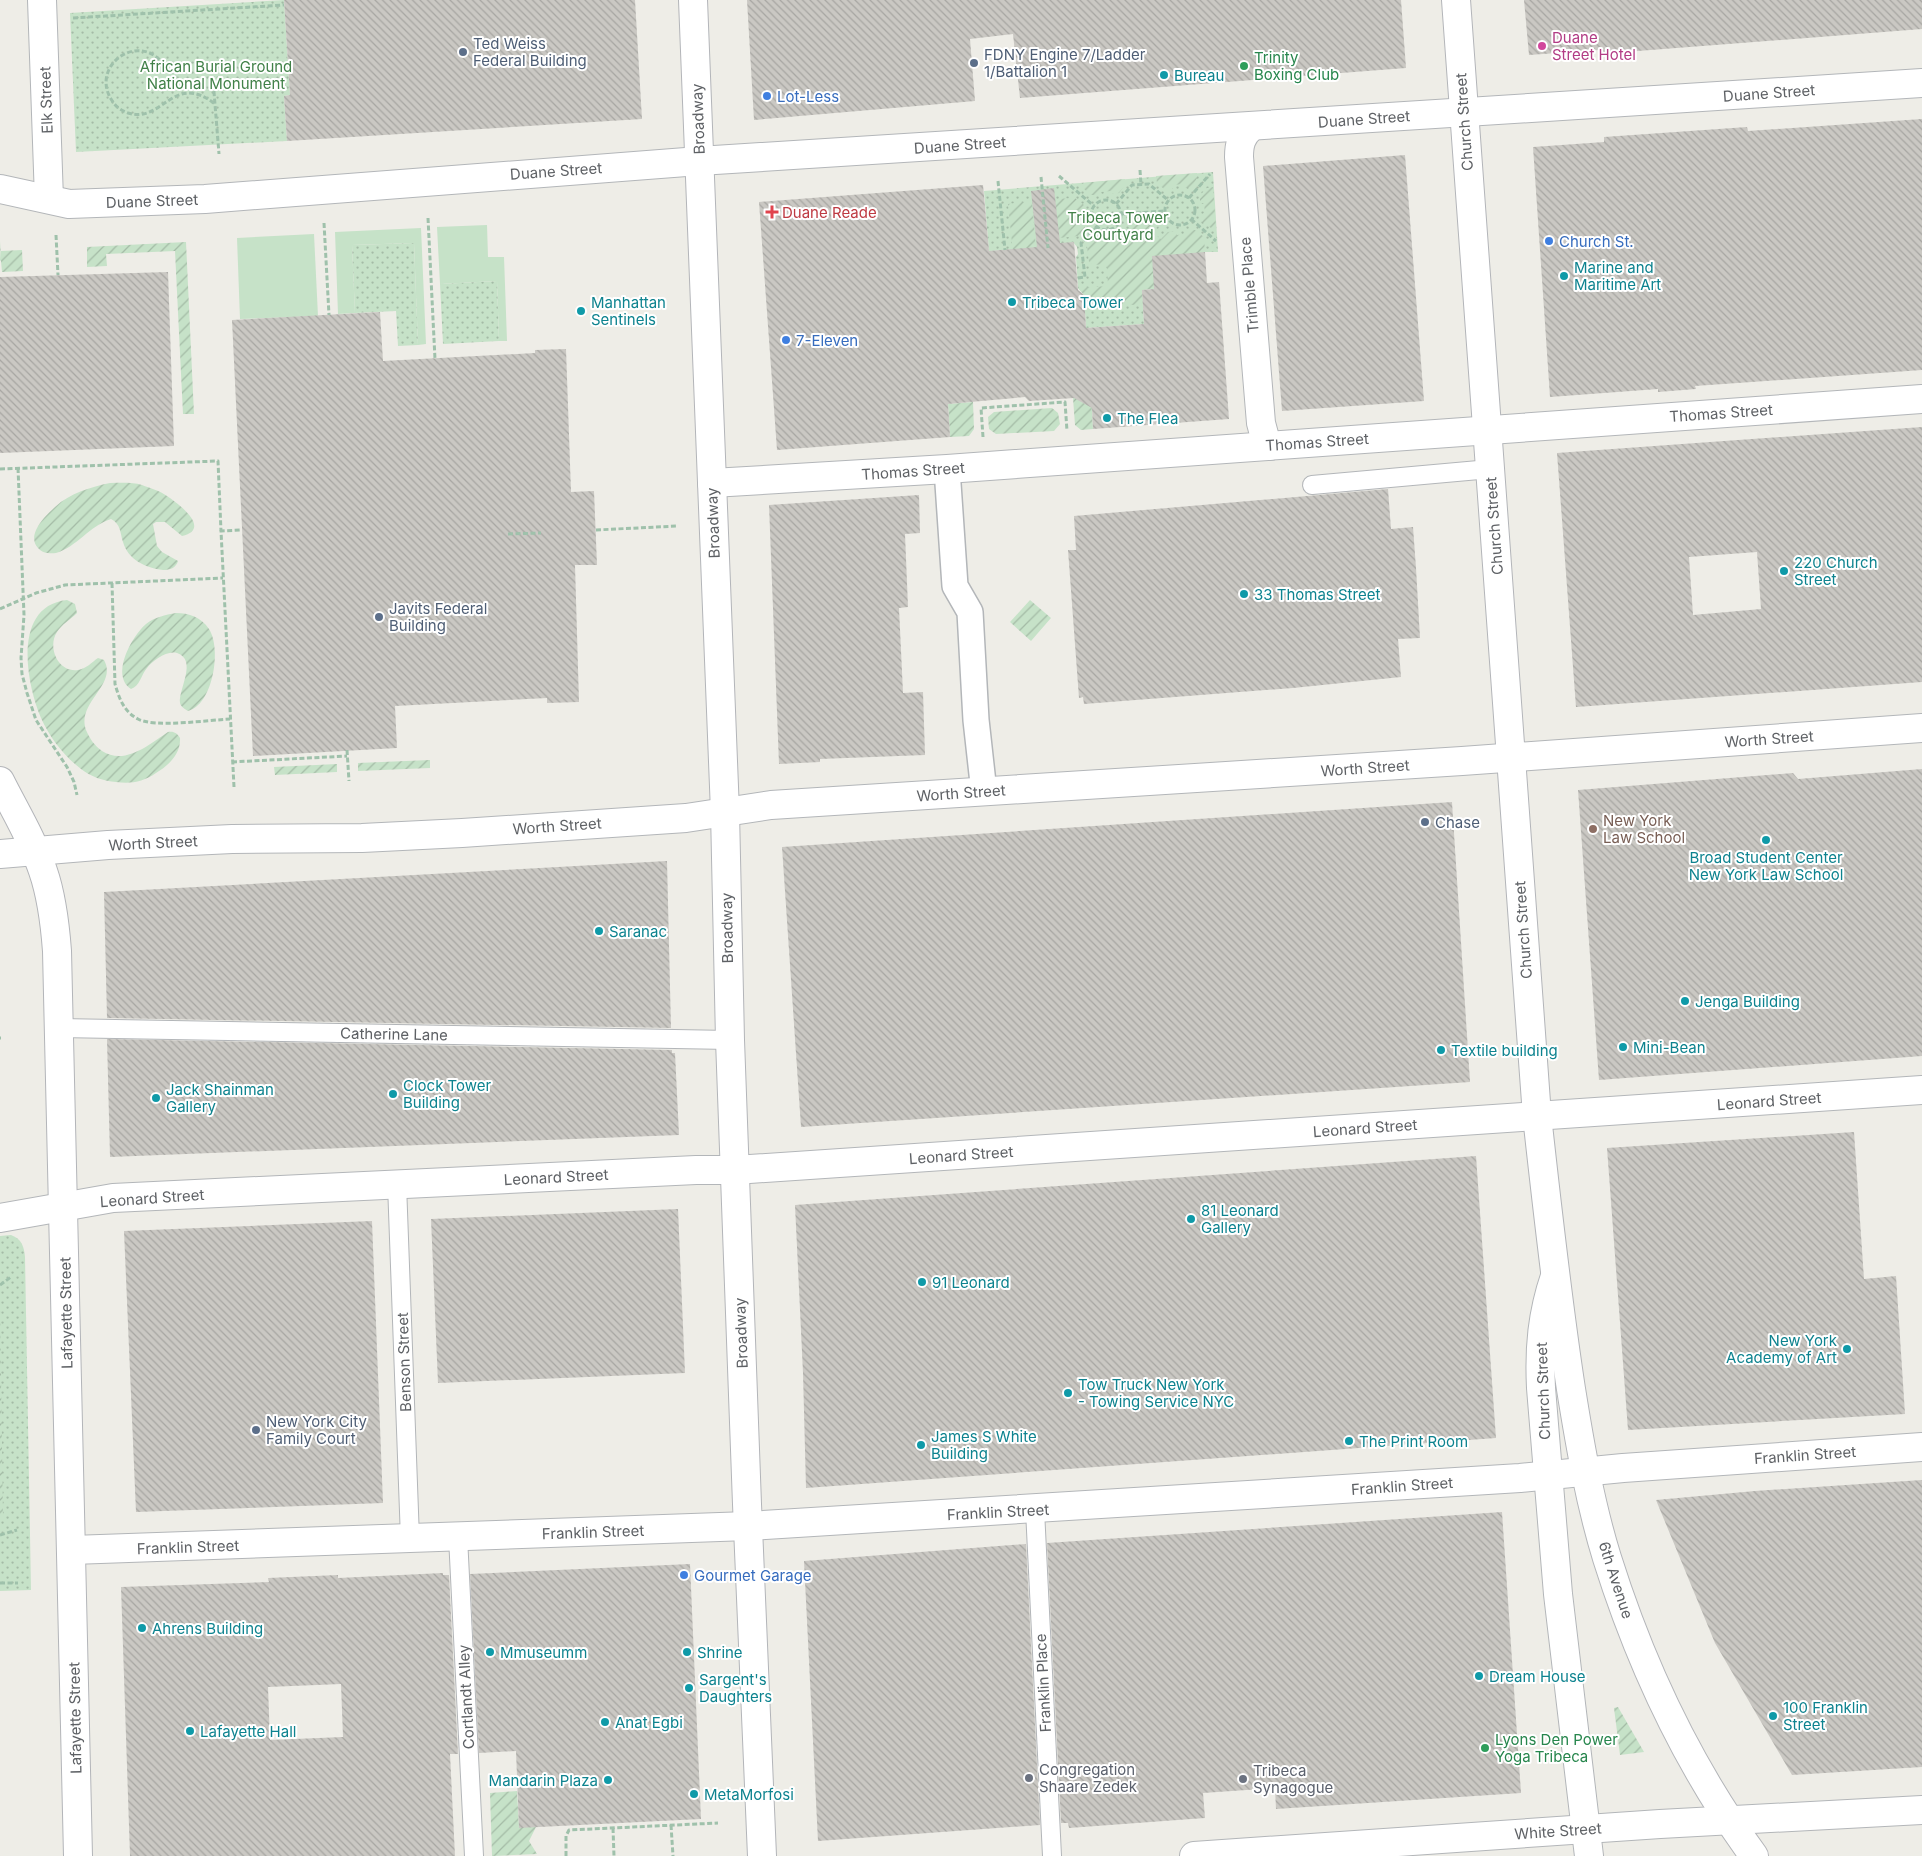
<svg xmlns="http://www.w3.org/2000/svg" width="1922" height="1856" font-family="Inter,sans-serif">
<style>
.grass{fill:#c6e2c8}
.park{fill:url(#park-dots)}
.garden{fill:url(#garden-furrows)}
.building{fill:url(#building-back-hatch);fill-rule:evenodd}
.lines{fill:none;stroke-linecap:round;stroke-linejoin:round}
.service-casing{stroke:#b3b6b9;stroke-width:20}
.pedestrian-casing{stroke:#b3b6b9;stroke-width:28}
.minor-casing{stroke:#b3b6b9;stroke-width:30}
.secondary-casing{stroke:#b3b5b9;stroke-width:30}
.path{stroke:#9fc1ab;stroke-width:3;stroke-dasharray:5 2.5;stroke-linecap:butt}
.service{stroke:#fff;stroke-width:18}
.pedestrian{stroke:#fff;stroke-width:25}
.minor{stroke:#fff;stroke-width:28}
.secondary{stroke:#fff;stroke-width:28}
.hotel-dot{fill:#d1479c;stroke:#fff;stroke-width:2}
.service-dot{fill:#5c6f8a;stroke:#fff;stroke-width:2}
.leisure-dot{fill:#2e9e5b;stroke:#fff;stroke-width:2}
.culture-dot{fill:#0f9aa8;stroke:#fff;stroke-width:2}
.shop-dot{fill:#3f7fe0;stroke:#fff;stroke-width:2}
.health-dot{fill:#e0444e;stroke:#fff;stroke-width:2}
.education-dot{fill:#8d6e63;stroke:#fff;stroke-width:2}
.worship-dot{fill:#6b7280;stroke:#fff;stroke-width:2}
.labels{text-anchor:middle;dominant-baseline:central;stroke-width:4;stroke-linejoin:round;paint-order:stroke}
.hotel-label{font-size:15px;fill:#b23c85;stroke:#fff;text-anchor:start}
.service-label{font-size:15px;fill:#4e5e75;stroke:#fff;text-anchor:start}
.leisure-label{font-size:15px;fill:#27864d;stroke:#fff;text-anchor:start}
.park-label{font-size:15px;fill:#418148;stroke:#fff}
.culture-label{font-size:15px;fill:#0d838f;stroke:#fff;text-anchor:start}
.street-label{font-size:15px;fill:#5e6165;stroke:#fff}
.shop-label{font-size:15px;fill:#366cbe;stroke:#fff;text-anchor:start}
.health-label{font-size:15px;fill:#be3a42;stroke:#fff;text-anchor:start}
.education-label{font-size:15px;fill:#785e54;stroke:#fff;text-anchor:start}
.worship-label{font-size:15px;fill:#5b616d;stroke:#fff;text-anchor:start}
</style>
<defs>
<pattern id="park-dots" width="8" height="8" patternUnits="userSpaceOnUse" patternTransform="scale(1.25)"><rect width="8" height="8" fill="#c6e2c8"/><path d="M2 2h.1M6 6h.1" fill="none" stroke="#a4bba6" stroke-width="1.8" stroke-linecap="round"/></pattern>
<pattern id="garden-furrows" width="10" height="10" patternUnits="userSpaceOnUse" patternTransform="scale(1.25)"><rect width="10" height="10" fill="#c6e2c8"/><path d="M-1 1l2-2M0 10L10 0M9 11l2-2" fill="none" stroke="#a4bba6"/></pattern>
<pattern id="building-back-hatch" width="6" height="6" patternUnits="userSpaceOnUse" patternTransform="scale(1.25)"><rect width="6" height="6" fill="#cac8c3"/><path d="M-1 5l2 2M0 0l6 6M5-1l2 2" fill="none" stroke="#a7a6a2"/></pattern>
</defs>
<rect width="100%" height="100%" fill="#eeede7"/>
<g class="grass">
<polygon points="487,225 488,257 504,257 507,341 499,341 497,281 440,284 437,227"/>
<polygon points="421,228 426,344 418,345 414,243 352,245 355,313 338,314 335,232"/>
<polygon points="314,234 318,316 240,319 237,238"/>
</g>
<g class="park">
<polygon points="284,0 290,95 284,96 287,141 76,152 70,13"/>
<polygon points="1213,172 1218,252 1205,252 1142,290 1144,324 1086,328 1084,295 1078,288 1076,257 1078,254 1077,247 1073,242 1063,247 989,251 984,191"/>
<polygon points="414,243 418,345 398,346 396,311 355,313 352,245"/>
<polygon points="497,281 499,341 443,344 440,284"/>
<path d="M11 1235C22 1239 24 1247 25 1257L31 1590 0 1591V1236Z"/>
</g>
<g class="garden">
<polygon points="1197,173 1197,178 1192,187 1184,188 1183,184 1173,185 1173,189 1164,189 1157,183 1156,176"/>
<polygon points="1125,179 1125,185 1119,193 1111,194 1111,191 1100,192 1100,195 1091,195 1084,189 1084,183"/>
<polygon points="1213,187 1216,227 1211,228 1203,222 1202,214 1205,213 1204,203 1200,203 1200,195 1207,188"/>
<polygon points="1075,198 1084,205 1085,211 1081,212 1082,223 1085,223 1085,230 1078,236 1059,238 1055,199"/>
<polygon points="1032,201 1036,249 1013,253 1008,204"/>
<polygon points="1150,217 1159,217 1160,224 1152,232 1161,239 1168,232 1177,231 1177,235 1186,234 1186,231 1195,230 1204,237 1205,252 1154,289 1142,290 1143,304 1085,309 1084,295 1078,288 1108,286 1107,264 1093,265 1089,262 1087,246 1094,237 1102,237 1103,240 1113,239 1114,236 1121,236 1128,243 1136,233 1127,225 1127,219 1137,219 1138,222 1150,221"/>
<polygon points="1,241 1,251 22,250 23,271 2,272 1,261 0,260"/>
<polygon points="186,242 194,414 183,414 175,251 106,254 107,266 87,267 87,247"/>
<polygon points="1091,393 1093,429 1081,430 1075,425 1073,398"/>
<polygon points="973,402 974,429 969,436 950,437 948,404"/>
<polygon points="1052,408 1058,413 1060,424 1054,431 996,434 989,429 988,417 994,412"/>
<path d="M110 483C121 483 132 482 142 485 150 488 160 491 167 496 179 504 212 529 182 536L165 522H156L153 524 157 546 162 552 178 561C176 568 170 570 163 570 146 568 128 560 123 542 120 533 121 524 111 519 89 526 77 547 56 553 50 554 42 553 38 548 26 535 45 516 55 507 70 493 91 487 110 483Z"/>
<path d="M67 600 75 604 77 613C70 620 62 624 57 632 47 647 58 673 78 670 86 669 92 662 98 658L104 660C118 685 76 702 86 730 90 739 94 745 102 751 125 766 150 744 168 732 174 731 177 733 180 738 181 754 169 765 156 773 143 782 131 784 116 782 104 781 91 777 81 769 64 756 50 738 41 718 26 683 12 606 67 600Z"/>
<polygon points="1030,600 1051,618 1031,641 1010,622"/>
<path d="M176 613C189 613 201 617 209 629 222 649 213 705 188 711 185 709 181 707 180 703 178 690 198 660 177 653 167 650 152 661 147 668 141 675 140 686 131 689 110 675 132 636 146 624 155 617 165 615 176 613Z"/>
<polygon points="430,760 430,768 358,771 358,763"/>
<polygon points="337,764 337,772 275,775 274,767"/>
<polygon points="0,1308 3,1519 0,1521"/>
<polygon points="1618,1707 1644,1752 1620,1755 1614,1708"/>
<polygon points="517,1791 519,1827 536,1827 529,1841 537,1854 492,1856 490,1793"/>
</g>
<g class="building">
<polygon points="284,0 635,0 642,119 287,141 284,96 290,95"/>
<polygon points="747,0 1401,0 1406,68 1020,98 1013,34 970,39 975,101 754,120"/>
<polygon points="1524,0 1922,0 1922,29 1599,54 1599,50 1529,55"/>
<polygon points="1922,119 1922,370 1695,386 1696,389 1658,392 1658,389 1550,397 1533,147 1604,142 1604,137 1747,127 1748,131"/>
<polygon points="1405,155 1424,401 1282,411 1263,166"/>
<polygon points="983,185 989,251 1037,247 1031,191 1054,188 1060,243 1074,242 1078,290 1084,295 1086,328 1144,324 1142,290 1154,289 1152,256 1205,252 1207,283 1219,282 1229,419 1093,429 1092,408 1074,398 1029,401 1025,397 948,404 950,437 777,450 759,202"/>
<polygon points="168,272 174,446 0,453 0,277"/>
<polygon points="380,312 383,361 535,353 535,350 566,349 571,492 594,491 597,565 575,565 579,702 547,703 547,698 395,706 397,748 253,756 232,320"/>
<path d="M1922 427V682L1576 707 1557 453ZM1757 552 1761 609 1693 615 1689 557Z"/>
<polygon points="1388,489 1391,529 1413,527 1416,568 1420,638 1398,639 1401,677 1293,688 1084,704 1083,697 1079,698 1068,550 1076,550 1074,516"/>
<polygon points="919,495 920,533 905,534 908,607 899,608 903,693 923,692 925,755 820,759 820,762 779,764 769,505"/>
<polygon points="1922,769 1922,1056 1599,1080 1578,790 1793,773 1798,779"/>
<polygon points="1452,802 1470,1082 801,1127 782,847"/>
<polygon points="667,861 671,1028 107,1018 104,892"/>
<polygon points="107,1039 672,1050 672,1053 675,1053 679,1135 110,1157"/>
<polygon points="1854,1132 1864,1279 1896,1276 1905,1414 1628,1430 1607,1148"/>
<polygon points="1476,1156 1496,1438 806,1488 803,1373 795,1205"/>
<polygon points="678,1209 685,1373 438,1383 431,1219"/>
<polygon points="372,1221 383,1503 136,1512 124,1231"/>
<polygon points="1922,1480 1922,1767 1792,1775 1715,1643 1656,1500 1755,1491"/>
<polygon points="1502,1512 1521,1793 1276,1809 1275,1788 1203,1793 1205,1818 1069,1828 1068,1823 1061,1823 1047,1543"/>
<polygon points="1026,1544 1040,1825 818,1841 804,1561"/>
<polygon points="690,1564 701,1819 519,1828 516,1751 479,1753 470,1574"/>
<path d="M443 1573V1575H449L458 1754H450L455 1856H130L121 1587 269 1582 268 1578 338 1575V1578ZM341 1684 343 1737 270 1740 268 1687Z"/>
</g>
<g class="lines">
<defs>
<g id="service">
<polyline points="1312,485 1490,469"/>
<polyline points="59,1028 730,1040"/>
<polyline points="397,1184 410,1539"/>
<polyline points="1035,1510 1052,1856"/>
<polyline points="458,1537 474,1856"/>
</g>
<polyline id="pedestrian" points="947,469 955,586 970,612 976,720 984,792"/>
<g id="minor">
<polyline points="42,0 49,199"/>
<path d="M1251 127C1241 136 1239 145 1239 157L1261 423 1265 438 1270 446"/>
<polyline points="0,189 69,204 205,199 699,161 1922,83"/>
<polyline points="712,483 947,469 1922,399"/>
<polyline points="0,854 108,845 232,839 362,838 462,833 686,818 771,805 1462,761 1922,728"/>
<polyline points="0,1218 113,1198 696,1170 735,1170 1922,1090"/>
<path d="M1555 1276C1542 1314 1539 1348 1541 1388L1558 1594 1589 1856"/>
<polyline points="72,1550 748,1526 1520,1478 1623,1468 1922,1447"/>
<polyline points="1194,1856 1660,1824 1922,1810"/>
</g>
<g id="secondary">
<polyline points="693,0 725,812 730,1040 747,1504 762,1856"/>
<path d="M1456 0 1537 1116C1547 1207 1557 1298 1571 1389 1580 1445 1590 1503 1607 1558 1640 1663 1689 1767 1754 1856"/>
<path d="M0 781C15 811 33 840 43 871 52 897 55 924 57 951L78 1856"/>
</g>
</defs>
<use href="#service" class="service-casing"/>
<use href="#pedestrian" class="pedestrian-casing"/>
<use href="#minor" class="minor-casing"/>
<use href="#secondary" class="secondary-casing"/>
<g class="path">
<polyline points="73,18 284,5"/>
<polyline points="207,64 212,67 219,154"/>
<path d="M183 71 168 72C145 25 86 65 113 102 116 107 122 111 128 113 163 124 173 71 215 104"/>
<polyline points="1140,170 1141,185"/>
<polyline points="1059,176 1094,206"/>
<polyline points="1041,177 1048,248"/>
<polyline points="998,181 1005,250"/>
<circle cx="1180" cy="210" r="15"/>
<polyline points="1189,198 1210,174"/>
<circle cx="1106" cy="215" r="15"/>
<polyline points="1116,204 1132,185 1149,184 1169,201"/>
<polyline points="1121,214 1165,211"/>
<polyline points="428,218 435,359"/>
<polyline points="1191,219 1216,241"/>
<polyline points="324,223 329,315"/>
<polyline points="56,235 58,275"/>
<polyline points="1078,278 1085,277 1081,243 1097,227"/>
<polyline points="983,437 981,408 1065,402 1067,431"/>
<polyline points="18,468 24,615 21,658 22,674 27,693 36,720 67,767 74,782 77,795"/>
<polyline points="0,469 218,461 221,531"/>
<polyline points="596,530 676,526"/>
<polyline points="508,534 541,533"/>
<path d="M112 583 115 684C119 698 124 712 138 719 154 728 210 720 230 719"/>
<polyline points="0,609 36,593 65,585 223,578"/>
<polyline points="347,750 349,781"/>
<polyline points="232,762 347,756"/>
<polyline points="234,787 221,531 242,530"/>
<polyline points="0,1038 1,1038"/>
<polyline points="0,1285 11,1277"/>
<polyline points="0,1535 17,1530"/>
<polyline points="0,1583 18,1583"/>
<polyline points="671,1825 673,1856"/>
<polyline points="613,1828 614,1856"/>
<polyline points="566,1856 566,1836 569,1830 718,1823"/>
</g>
<use href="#service" class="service"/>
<use href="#pedestrian" class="pedestrian"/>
<use href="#minor" class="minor"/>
<use href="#secondary" class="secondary"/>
</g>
<circle class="hotel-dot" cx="1542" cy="46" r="5"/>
<g class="service-dot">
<circle cx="463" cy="52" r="5"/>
<circle cx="974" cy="63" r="5"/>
<circle cx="379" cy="617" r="5"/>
<circle cx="1425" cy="822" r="5"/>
<circle cx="256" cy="1430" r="5"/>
</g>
<g class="leisure-dot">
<circle cx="1244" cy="66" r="5"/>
<circle cx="1485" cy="1748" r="5"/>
</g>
<g class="culture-dot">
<circle cx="1164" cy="75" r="5"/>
<circle cx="1564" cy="276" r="5"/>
<circle cx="1012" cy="302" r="5"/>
<circle cx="581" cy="311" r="5"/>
<circle cx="1107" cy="418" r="5"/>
<circle cx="1784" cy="571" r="5"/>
<circle cx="1244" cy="594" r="5"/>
<circle cx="1766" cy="840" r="5"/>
<circle cx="599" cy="931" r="5"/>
<circle cx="1685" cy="1001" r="5"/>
<circle cx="1623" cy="1047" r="5"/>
<circle cx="1441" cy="1050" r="5"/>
<circle cx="393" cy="1094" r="5"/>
<circle cx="156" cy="1098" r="5"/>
<circle cx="1191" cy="1219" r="5"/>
<circle cx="922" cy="1282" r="5"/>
<circle cx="1847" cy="1349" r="5"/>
<circle cx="1068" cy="1393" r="5"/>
<circle cx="1349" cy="1441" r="5"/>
<circle cx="921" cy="1445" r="5"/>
<circle cx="142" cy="1628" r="5"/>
<circle cx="490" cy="1652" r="5"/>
<circle cx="687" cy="1652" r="5"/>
<circle cx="1479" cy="1676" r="5"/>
<circle cx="689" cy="1688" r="5"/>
<circle cx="1773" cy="1716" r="5"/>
<circle cx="605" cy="1722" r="5"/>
<circle cx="190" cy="1731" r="5"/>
<circle cx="608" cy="1780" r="5"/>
<circle cx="694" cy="1794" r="5"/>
</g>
<g class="shop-dot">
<circle cx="767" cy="96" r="5"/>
<circle cx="1549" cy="241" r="5"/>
<circle cx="786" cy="340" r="5"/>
<circle cx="684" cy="1575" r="5"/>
</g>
<path class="health-dot" d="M769.5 204.5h5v5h5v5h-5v5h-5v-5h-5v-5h5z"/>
<circle class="education-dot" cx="1593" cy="829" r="5"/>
<g class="worship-dot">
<circle cx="1029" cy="1778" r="5"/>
<circle cx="1243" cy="1779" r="5"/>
</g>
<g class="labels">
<g class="hotel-label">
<text x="1552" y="37">Duane<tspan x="1552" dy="17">Street Hotel</tspan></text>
</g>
<g class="service-label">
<text x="473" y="43">Ted Weiss<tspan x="473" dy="17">Federal Building</tspan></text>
<text x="984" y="54">FDNY Engine 7/Ladder<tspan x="984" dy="17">1/Battalion 1</tspan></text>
<text x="389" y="608">Javits Federal<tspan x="389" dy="17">Building</tspan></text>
<text x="1435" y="822">Chase</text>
<text x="266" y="1421">New York City<tspan x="266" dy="17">Family Court</tspan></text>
</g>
<g class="leisure-label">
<text x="1254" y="57">Trinity<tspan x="1254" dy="17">Boxing Club</tspan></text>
<text x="1495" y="1739">Lyons Den Power<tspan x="1495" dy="17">Yoga Tribeca</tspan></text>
</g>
<g class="park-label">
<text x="216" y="66">African Burial Ground<tspan x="216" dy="17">National Monument</tspan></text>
<text x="1118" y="217">Tribeca Tower<tspan x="1118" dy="17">Courtyard</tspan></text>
</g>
<g class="culture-label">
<text x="1174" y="75">Bureau</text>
<text x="1574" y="267">Marine and<tspan x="1574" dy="17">Maritime Art</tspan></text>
<text x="591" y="302">Manhattan<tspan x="591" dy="17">Sentinels</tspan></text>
<text x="1022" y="302">Tribeca Tower</text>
<text x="1117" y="418">The Flea</text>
<text x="1794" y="562">220 Church<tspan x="1794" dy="17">Street</tspan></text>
<text x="1254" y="594">33 Thomas Street</text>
<text x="1766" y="857" text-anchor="middle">Broad Student Center<tspan x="1766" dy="17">New York Law School</tspan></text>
<text x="609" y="931">Saranac</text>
<text x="1695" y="1001">Jenga Building</text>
<text x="1633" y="1047">Mini-Bean</text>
<text x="1451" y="1050">Textile building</text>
<text x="403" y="1085">Clock Tower<tspan x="403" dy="17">Building</tspan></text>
<text x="166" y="1089">Jack Shainman<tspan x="166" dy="17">Gallery</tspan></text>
<text x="1201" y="1210">81 Leonard<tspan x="1201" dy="17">Gallery</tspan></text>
<text x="932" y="1282">91 Leonard</text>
<text x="1837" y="1340" text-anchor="end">New York<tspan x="1837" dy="17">Academy of Art</tspan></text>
<text x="1078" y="1384">Tow Truck New York<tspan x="1078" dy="17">- Towing Service NYC</tspan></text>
<text x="931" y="1436">James S White<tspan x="931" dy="17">Building</tspan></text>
<text x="1359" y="1441">The Print Room</text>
<text x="152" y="1628">Ahrens Building</text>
<text x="500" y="1652">Mmuseumm</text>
<text x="697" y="1652">Shrine</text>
<text x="1489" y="1676">Dream House</text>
<text x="699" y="1679">Sargent's<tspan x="699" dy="17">Daughters</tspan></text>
<text x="1783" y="1707">100 Franklin<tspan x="1783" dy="17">Street</tspan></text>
<text x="615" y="1722">Anat Egbi</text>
<text x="200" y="1731">Lafayette Hall</text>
<text x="598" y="1780" text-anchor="end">Mandarin Plaza</text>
<text x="704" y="1794">MetaMorfosi</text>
</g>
<g class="street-label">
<text transform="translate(1769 93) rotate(-4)">Duane Street</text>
<text transform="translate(46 100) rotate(-92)">Elk Street</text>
<text transform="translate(698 119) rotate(-92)">Broadway</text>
<text transform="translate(1364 119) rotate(-4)">Duane Street</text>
<text transform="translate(1464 122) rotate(-94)">Church Street</text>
<text transform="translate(960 145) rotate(-4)">Duane Street</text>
<text transform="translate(556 171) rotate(-4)">Duane Street</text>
<text transform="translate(152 201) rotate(-2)">Duane Street</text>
<text transform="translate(1249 285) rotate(-95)">Trimble Place</text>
<text transform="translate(1721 413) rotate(-4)">Thomas Street</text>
<text transform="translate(1317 442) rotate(-4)">Thomas Street</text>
<text transform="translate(913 471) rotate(-4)">Thomas Street</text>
<text transform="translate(713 523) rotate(-92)">Broadway</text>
<text transform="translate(1494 526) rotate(-94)">Church Street</text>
<text transform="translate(1769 739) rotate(-4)">Worth Street</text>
<text transform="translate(1365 768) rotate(-4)">Worth Street</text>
<text transform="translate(961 793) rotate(-4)">Worth Street</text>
<text transform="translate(557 826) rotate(-4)">Worth Street</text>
<text transform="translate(153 843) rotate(-3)">Worth Street</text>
<text transform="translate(727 928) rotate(-91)">Broadway</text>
<text transform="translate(1523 930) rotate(-94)">Church Street</text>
<text transform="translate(394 1034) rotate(1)">Catherine Lane</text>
<text transform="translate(1769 1101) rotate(-4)">Leonard Street</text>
<text transform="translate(1365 1128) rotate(-4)">Leonard Street</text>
<text transform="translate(961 1155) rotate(-4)">Leonard Street</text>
<text transform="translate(556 1177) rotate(-3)">Leonard Street</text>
<text transform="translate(152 1198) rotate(-4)">Leonard Street</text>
<text transform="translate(66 1313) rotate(-91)">Lafayette Street</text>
<text transform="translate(741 1333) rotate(-92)">Broadway</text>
<text transform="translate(404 1362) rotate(-92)">Benson Street</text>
<text transform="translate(1543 1391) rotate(-92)">Church Street</text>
<text transform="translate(1805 1455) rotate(-4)">Franklin Street</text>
<text transform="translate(1402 1486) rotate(-4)">Franklin Street</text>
<text transform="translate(998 1512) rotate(-3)">Franklin Street</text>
<text transform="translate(593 1532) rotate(-2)">Franklin Street</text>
<text transform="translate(188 1547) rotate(-2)">Franklin Street</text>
<text transform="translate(1616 1580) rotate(72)">6th Avenue</text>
<text transform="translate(1043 1683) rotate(-93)">Franklin Place</text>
<text transform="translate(466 1697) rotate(-93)">Cortlandt Alley</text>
<text transform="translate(75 1718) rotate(-91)">Lafayette Street</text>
<text transform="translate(1558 1831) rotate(-4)">White Street</text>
</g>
<g class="shop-label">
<text x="777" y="96">Lot-Less</text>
<text x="1559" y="241">Church St.</text>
<text x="796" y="340">7-Eleven</text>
<text x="694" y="1575">Gourmet Garage</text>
</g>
<g class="health-label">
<text x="782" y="212">Duane Reade</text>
</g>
<g class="education-label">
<text x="1603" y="820">New York<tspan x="1603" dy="17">Law School</tspan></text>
</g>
<g class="worship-label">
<text x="1039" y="1769">Congregation<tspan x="1039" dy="17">Shaare Zedek</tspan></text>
<text x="1253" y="1770">Tribeca<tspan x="1253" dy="17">Synagogue</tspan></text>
</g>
</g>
</svg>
